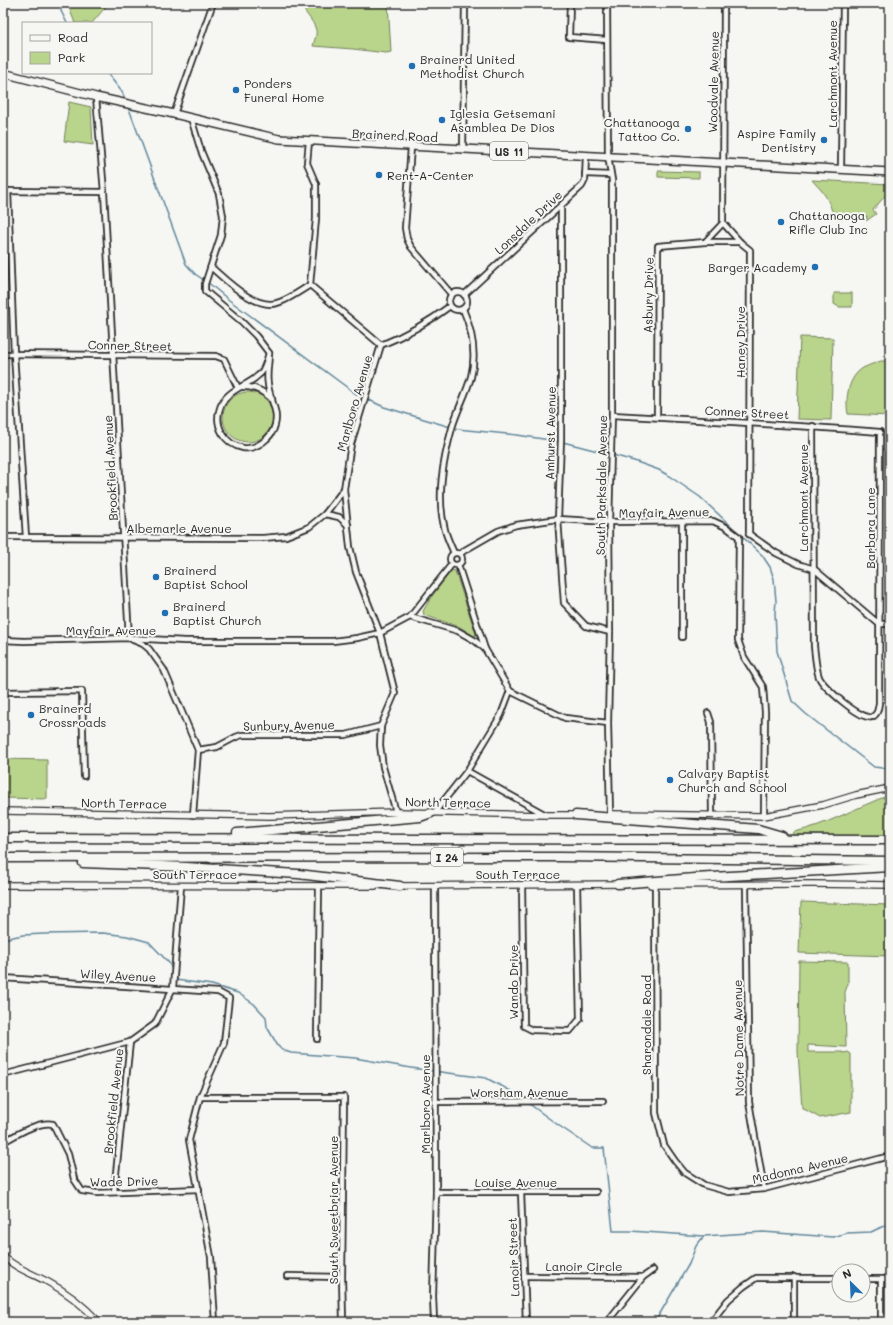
<svg xmlns="http://www.w3.org/2000/svg" width="893" height="1325" font-family="Mali,sans-serif">
<style>
.green{fill:#b9d48b;stroke:#72805b}
.lines{fill:none;stroke-linecap:round;stroke-linejoin:round}
.stream{stroke:#60879b;stroke-width:1.5}
.minor-casing{stroke:#2b2b2b;stroke-width:8}
.tertiary-casing{stroke:#2b2b2b;stroke-width:8}
.primary-casing{stroke:#2b2b2b;stroke-width:10}
.motorway-casing{stroke:#2b2b2b;stroke-width:11}
.minor{stroke:#f6f6f2;stroke-width:4.5}
.tertiary{stroke:#f6f6f2;stroke-width:5.5}
.primary{stroke:#f6f6f2;stroke-width:7}
.motorway{stroke:#f6f6f2;stroke-width:8}
.poi-dot{fill:#1f6fb2;stroke:#f6f6f2;stroke-width:1.5}
.labels{text-anchor:middle;dominant-baseline:central;stroke-width:4;stroke-linejoin:round;paint-order:stroke}
.shield{fill:#f6f6f2;stroke:#686867;stroke-width:1}
.shield-label{font-size:11px;font-weight:bold;fill:#2b2b2b}
.poi-label{font-size:12px;fill:#2b2b2b;stroke:#f6f6f2;text-anchor:start}
.street-label{font-size:12px;fill:#2b2b2b;stroke:#f6f6f2}
</style>
<rect width="100%" height="100%" fill="#f6f6f2"/>
<filter id="ink" filterUnits="userSpaceOnUse"><feTurbulence type="fractalNoise" baseFrequency=".025" numOctaves="2"/><feDisplacementMap in="SourceGraphic" scale="8" xChannelSelector="R" yChannelSelector="G"/><feConvolveMatrix kernelMatrix="1 2 1 2 8 2 1 2 1" color-interpolation-filters="sRGB"/></filter>
<g filter="url(#ink)">
<g class="green">
<polygon points="67,3 109,3 92,23 75,23"/>
<path d="M302 3H388L391 52 386 53 353 49 313 46C314 41 317 35 316 30 313 19 303 13 302 3Z"/>
<polygon points="69,102 91,107 93,145 64,141"/>
<polygon points="658,171 699,172 699,178 658,177"/>
<path d="M812 180 890 184V190L873 210 876 214 866 221 867 216 845 214 842 220C832 218 831 205 826 197 823 191 816 185 812 180Z"/>
<polygon points="834,293 852,293 852,307 839,307 834,304"/>
<polygon points="800,337 833,338 831,420 797,419"/>
<path d="M881 361H890V416L848 414C845 399 848 377 863 368 869 365 875 363 881 361Z"/>
<circle cx="248" cy="417" r="25"/>
<polygon points="452,570 455,571 475,631 476,635 474,636 460,627 424,615 423,611 432,596"/>
<polygon points="3,759 47,760 47,799 3,798"/>
<path d="M890 795V836L792 835 794 832C828 825 858 806 890 795Z"/>
<polygon points="801,902 890,905 890,956 799,953"/>
<polygon points="799,961 848,962 848,984 845,992 846,1047 808,1045 808,1052 842,1052 844,1053 848,1052 851,1054 851,1112 820,1118 802,1108 798,1052"/>
</g>
<g class="lines">
<g class="stream">
<polyline points="61,3 61,11 67,23"/>
<polyline points="107,73 122,92 126,101"/>
<polyline points="128,106 186,264 195,274 211,285 229,300 356,394 384,407 457,429 517,435 563,442 609,454"/>
<polyline points="613,455 634,461 659,470 669,476 700,497 762,555 770,567 774,579 776,601 775,613 777,651 792,701 806,714 874,767 890,769"/>
<polyline points="3,939 23,935 44,934 103,933 127,936 149,942 169,963 173,972"/>
<polyline points="175,978 176,980 212,985 238,993 254,1004 266,1017 267,1027 278,1046 282,1050 291,1053 355,1058 411,1068 486,1078 515,1093 524,1100"/>
<polyline points="528,1103 558,1125 592,1148 604,1148 613,1231 630,1231 704,1236 763,1232 833,1237 847,1233 871,1232 890,1223"/>
<polyline points="655,1322 689,1264 696,1246 704,1236"/>
</g>
<defs>
<g id="minor">
<polyline points="570,3 569,37 607,40"/>
<polyline points="607,3 608,156 612,180 612,415 609,522 610,632 608,723 610,814"/>
<polyline points="724,3 723,223 740,242 750,250 749,534"/>
<polyline points="96,97 104,192 129,638"/>
<polyline points="174,114 213,3"/>
<polyline points="191,118 201,151 219,194 223,216 221,235 205,284 205,291 241,321 256,336 269,353"/>
<polyline points="309,141 307,163 316,184 316,219 310,285 381,345"/>
<polyline points="411,147 405,228 407,239 411,247 452,295"/>
<polyline points="463,149 465,3"/>
<polyline points="841,169 843,3"/>
<polyline points="585,174 611,175"/>
<polyline points="3,191 104,192"/>
<polyline points="8,191 14,354 26,537"/>
<polyline points="561,206 561,439 558,519 564,603 586,626 610,632"/>
<polyline points="705,242 740,242"/>
<path d="M211 267C227 281 257 312 280 302 291 298 300 291 310 285"/>
<circle cx="458" cy="301" r="9"/>
<polyline points="464,295 582,186 585,180 586,155"/>
<path d="M381 345C406 335 429 322 450 306"/>
<path d="M269 353C269 363 266 374 268 384 269 398 279 411 275 425 272 438 256 450 243 448 224 444 214 425 220 408 225 392 241 388 254 379 256 377 259 375 261 373 265 368 267 359 269 353Z"/>
<polyline points="3,354 216,356 224,359 238,388"/>
<path d="M243 387C254 386 263 391 272 399"/>
<path d="M612 415C702 420 791 425 880 432L879 703C878 709 878 714 872 717 862 721 823 687 819 677 816 669 815 655 814 646L813 426"/>
<polyline points="657,417 658,246 705,242 723,223"/>
<polyline points="344,489 350,547 356,572 380,633 395,693 381,726 380,745 383,767 396,812"/>
<polyline points="325,514 339,517 348,525"/>
<polyline points="749,534 776,553 798,564 814,569 879,624 890,624"/>
<polyline points="3,537 263,538 286,536 309,527 325,514 344,489 351,444 381,345"/>
<polyline points="739,537 738,640 744,657 763,687 765,712 764,816"/>
<circle cx="456" cy="559" r="6"/>
<path d="M454 553C451 546 447 538 445 530 436 497 443 461 452 428 457 411 466 394 471 377 477 353 472 330 463 309"/>
<polyline points="460,554 465,550 498,531 516,525 558,519 609,522 713,521 726,527 739,537"/>
<polyline points="410,617 458,631 474,640 485,649"/>
<polyline points="682,637 682,522"/>
<polyline points="3,640 24,641 129,638 185,641 333,641 357,638 380,633 410,617 452,564"/>
<polyline points="133,640 143,644 149,649 164,670 198,750 193,815"/>
<polyline points="510,691 565,718 608,723"/>
<polyline points="3,692 82,691 84,776"/>
<polyline points="708,713 711,722 712,815"/>
<polyline points="198,750 217,747 236,737 242,735 346,735 381,726"/>
<polyline points="467,771 546,815"/>
<polyline points="434,813 467,771 501,715 510,691 485,649 458,565"/>
<polyline points="655,885 656,1113 664,1145 675,1161 685,1173 704,1185 729,1192 764,1189 890,1156"/>
<polyline points="746,885 749,1102 764,1189"/>
<polyline points="522,886 524,1026 532,1030 570,1031 580,1019 577,885"/>
<polyline points="3,978 218,992 229,998 224,1043 200,1097 189,1140 211,1257 215,1322"/>
<polyline points="317,1039 319,887"/>
<polyline points="3,1075 130,1042"/>
<polyline points="200,1097 344,1097 342,1277 343,1322"/>
<polyline points="435,1102 603,1101"/>
<path d="M3 1142C16 1135 38 1121 53 1124L68 1154 74 1179 82 1191 97 1193 199 1189"/>
<polyline points="114,1192 130,1042 155,1024 173,988 181,886"/>
<polyline points="436,1192 596,1192"/>
<polyline points="521,1192 526,1322"/>
<polyline points="287,1276 342,1277"/>
<polyline points="524,1276 643,1277 653,1270"/>
<polyline points="794,1277 794,1322"/>
<polyline points="863,1279 890,1279"/>
<polyline points="881,1279 881,1322"/>
<polyline points="434,1322 433,1296 436,1192 435,886"/>
<polyline points="607,1322 643,1277"/>
<polyline points="713,1322 714,1318 728,1300 743,1287 756,1278 839,1278"/>
</g>
<g id="tertiary">
<polyline points="3,811 269,816 396,812 547,815 579,815"/>
<polyline points="613,814 764,816 823,805 856,795 890,788"/>
<polyline points="3,885 375,886"/>
<polyline points="651,885 813,884 890,885"/>
<polyline points="397,886 621,884"/>
<path d="M3 1256C15 1268 33 1274 48 1282 67 1292 85 1307 99 1322"/>
</g>
<polyline id="primary" points="3,73 96,97 174,114 279,139 890,172"/>
<g id="motorway">
<polyline points="576,815 758,829 782,836"/>
<polyline points="237,833 420,817 431,813"/>
<polyline points="3,838 890,840"/>
<polyline points="3,858 561,857 890,861"/>
<polyline points="83,863 186,867 298,874 400,886"/>
<polyline points="618,884 695,878 890,867"/>
</g>
</defs>
<use href="#minor" class="minor-casing"/>
<use href="#tertiary" class="tertiary-casing"/>
<use href="#primary" class="primary-casing"/>
<use href="#motorway" class="motorway-casing"/>
<use href="#minor" class="minor"/>
<use href="#tertiary" class="tertiary"/>
<use href="#primary" class="primary"/>
<use href="#motorway" class="motorway"/>
</g>
</g>
<g class="poi-dot">
<circle cx="412" cy="66" r="4"/>
<circle cx="236" cy="90" r="4"/>
<circle cx="442" cy="120" r="4"/>
<circle cx="688" cy="129" r="4"/>
<circle cx="824" cy="140" r="4"/>
<circle cx="379" cy="175" r="4"/>
<circle cx="781" cy="222" r="4"/>
<circle cx="815" cy="267" r="4"/>
<circle cx="156" cy="577" r="4"/>
<circle cx="165" cy="613" r="4"/>
<circle cx="31" cy="715" r="4"/>
<circle cx="670" cy="780" r="4"/>
</g>
<g class="labels">
<g class="shield">
<rect x="490" y="142" width="38" height="18" rx="3"/>
<rect x="431" y="848" width="32" height="18" rx="3"/>
</g>
<g class="shield-label">
<text x="509" y="151">US 11</text>
<text x="447" y="857">I 24</text>
</g>
<g class="poi-label">
<text x="420" y="59">Brainerd United<tspan x="420" dy="14">Methodist Church</tspan></text>
<text x="244" y="83">Ponders<tspan x="244" dy="14">Funeral Home</tspan></text>
<text x="450" y="113">Iglesia Getsemani<tspan x="450" dy="14">Asamblea De Dios</tspan></text>
<text x="680" y="122" text-anchor="end">Chattanooga<tspan x="680" dy="14">Tattoo Co.</tspan></text>
<text x="816" y="133" text-anchor="end">Aspire Family<tspan x="816" dy="14">Dentistry</tspan></text>
<text x="387" y="175">Rent-A-Center</text>
<text x="789" y="215">Chattanooga<tspan x="789" dy="14">Rifle Club Inc</tspan></text>
<text x="807" y="267" text-anchor="end">Barger Academy</text>
<text x="164" y="570">Brainerd<tspan x="164" dy="14">Baptist School</tspan></text>
<text x="173" y="606">Brainerd<tspan x="173" dy="14">Baptist Church</tspan></text>
<text x="39" y="708">Brainerd<tspan x="39" dy="14">Crossroads</tspan></text>
<text x="678" y="773">Calvary Baptist<tspan x="678" dy="14">Church and School</tspan></text>
</g>
<g class="street-label">
<text transform="translate(832 74) rotate(-90)">Larchmont Avenue</text>
<text transform="translate(713 82) rotate(-89)">Woodvale Avenue</text>
<text transform="translate(395 135) rotate(3)">Brainerd Road</text>
<text transform="translate(528 222) rotate(-43)">Lonsdale Drive</text>
<text transform="translate(648 295) rotate(-89)">Asbury Drive</text>
<text transform="translate(740 342) rotate(-90)">Haney Drive</text>
<text transform="translate(130 345) rotate(1)">Conner Street</text>
<text transform="translate(354 403) rotate(-74)">Marlboro Avenue</text>
<text transform="translate(747 412) rotate(3)">Conner Street</text>
<text transform="translate(550 433) rotate(-89)">Amhurst Avenue</text>
<text transform="translate(110 468) rotate(-93)">Brookfield Avenue</text>
<text transform="translate(601 485) rotate(-89)">South Parksdale Avenue</text>
<text transform="translate(803 498) rotate(-90)">Larchmont Avenue</text>
<text transform="translate(664 512) rotate(-1)">Mayfair Avenue</text>
<text x="179" y="528">Albemarle Avenue</text>
<text transform="translate(870 528) rotate(-90)">Barbara Lane</text>
<text x="111" y="630">Mayfair Avenue</text>
<text transform="translate(289 725) rotate(-1)">Sunbury Avenue</text>
<text transform="translate(448 802) rotate(1)">North Terrace</text>
<text transform="translate(124 803) rotate(1)">North Terrace</text>
<text x="195" y="874">South Terrace</text>
<text x="518" y="874">South Terrace</text>
<text transform="translate(118 975) rotate(3)">Wiley Avenue</text>
<text transform="translate(513 982) rotate(-90)">Wando Drive</text>
<text transform="translate(646 1025) rotate(-90)">Sharondale Road</text>
<text transform="translate(738 1038) rotate(-91)">Notre Dame Avenue</text>
<text x="519" y="1092">Worsham Avenue</text>
<text transform="translate(113 1101) rotate(-84)">Brookfield Avenue</text>
<text transform="translate(425 1104) rotate(-90)">Marlboro Avenue</text>
<text transform="translate(800 1168) rotate(-13)">Madonna Avenue</text>
<text transform="translate(124 1181) rotate(-1)">Wade Drive</text>
<text x="516" y="1182">Louise Avenue</text>
<text transform="translate(333 1210) rotate(-90)">South Sweetbriar Avenue</text>
<text transform="translate(513 1257) rotate(-92)">Lanoir Street</text>
<text x="584" y="1266">Lanoir Circle</text>
</g>
</g>
<rect width="893" height="1325" fill="none" stroke="#f6f6f2" stroke-width="16"/>
<rect x="8" y="8" width="877" height="1309" fill="none" stroke="#2b2b2b" stroke-width="1.5" filter="url(#ink)"/>
<rect x="22" y="22" width="130" height="52" fill="#f6f6f2" stroke="#a5a5a2"/>
<rect x="30" y="35" width="20" height="6" fill="#f6f6f2" stroke="#a5a5a2"/>
<text x="58" y="42" font-size="12" fill="#2b2b2b">Road</text>
<rect x="30" y="52" width="20" height="12" fill="#b9d48b" stroke="#a5a5a2"/>
<text x="58" y="62" font-size="12" fill="#2b2b2b">Park</text>
<g transform="translate(851 1283) rotate(336)"><circle r="19" fill="#f6f6f2" stroke="#a5a5a2"/>
<path d="M0-3L7 15L0 10L-7 15Z" fill="#1f6fb2"/>
<text y="-6" font-size="11" font-weight="bold" text-anchor="middle" fill="#2b2b2b">N</text>
</g>
</svg>
